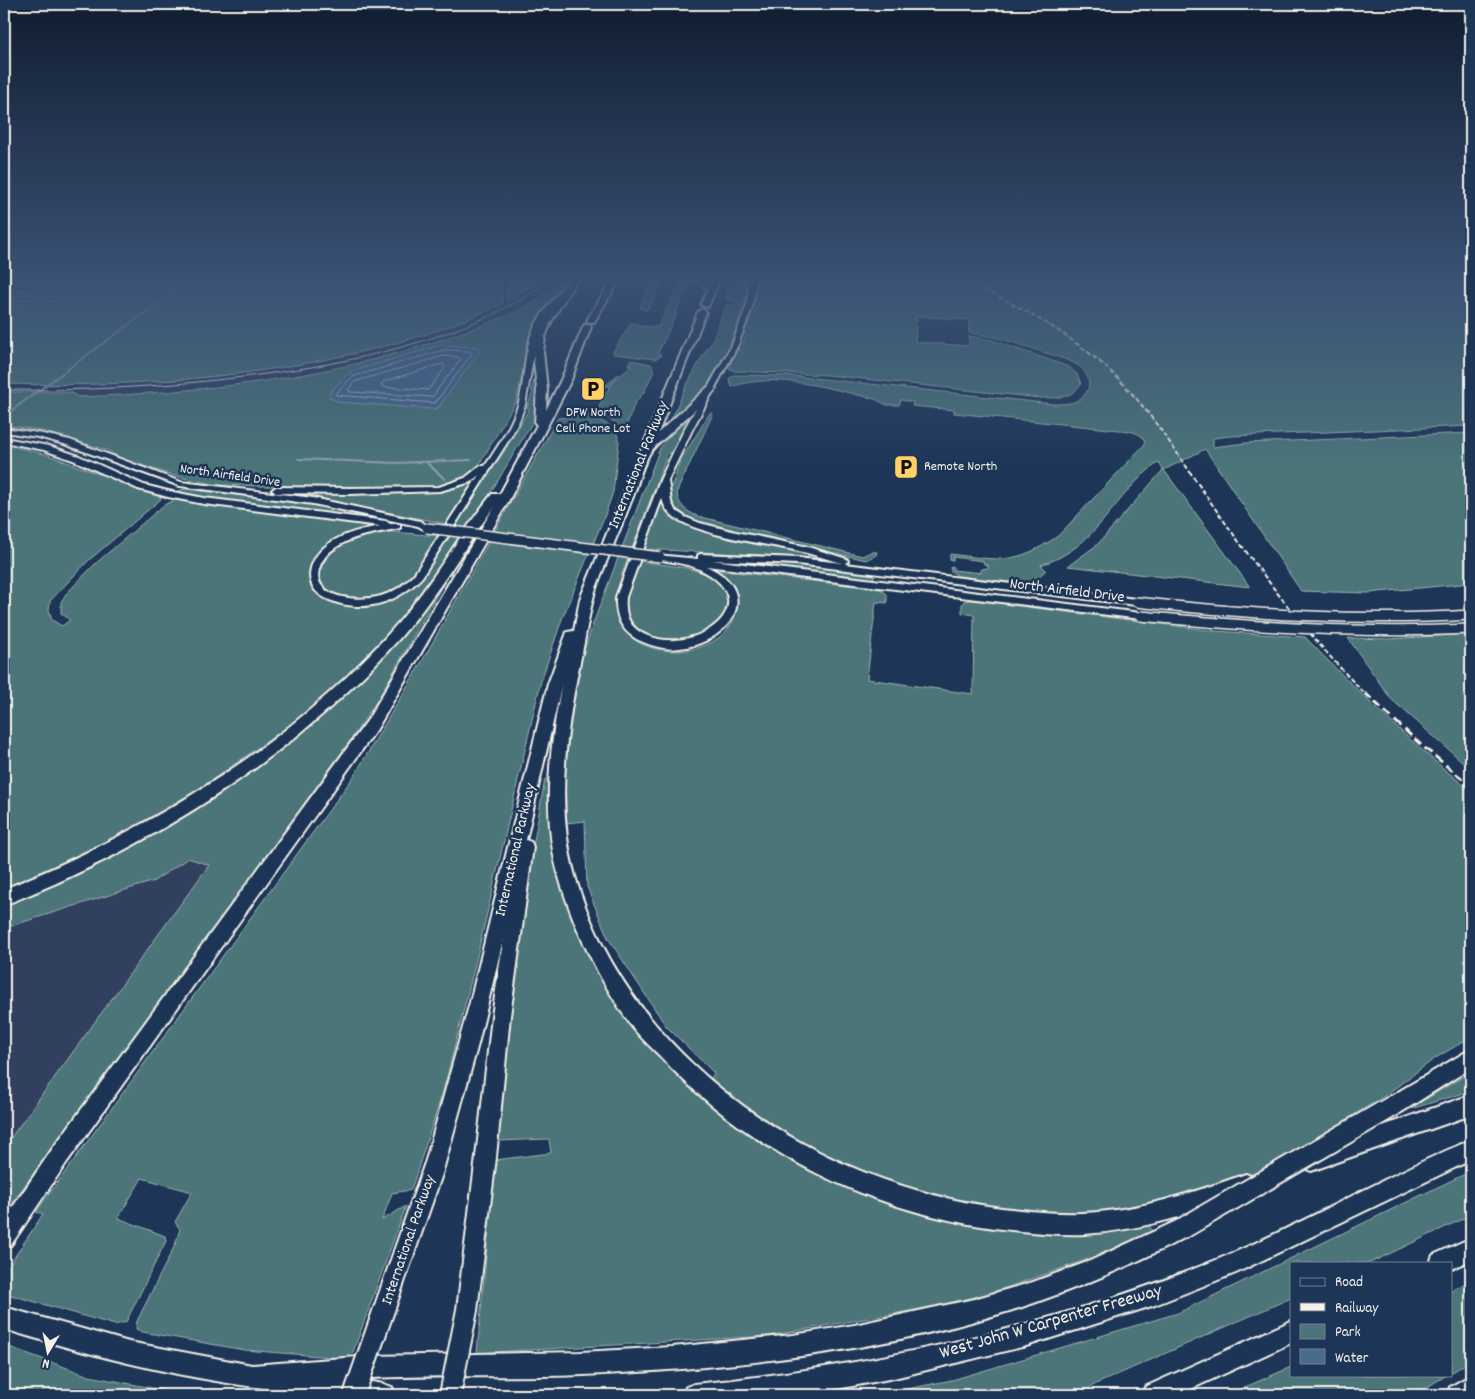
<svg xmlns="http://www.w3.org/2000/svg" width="1475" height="1399" font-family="Dekko,sans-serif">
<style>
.built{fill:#314161}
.green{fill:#4c7579;stroke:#a0b3b0}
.water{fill:#496b8f;stroke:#8da1b3}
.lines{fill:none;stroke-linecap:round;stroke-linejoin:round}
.shore{stroke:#b0bbc4;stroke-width:1}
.stream{stroke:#8da1b3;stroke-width:2}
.taxiway{fill:#8893a0;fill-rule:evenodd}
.secondary-casing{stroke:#f4f1e8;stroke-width:4}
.highway-casing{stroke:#f4f1e8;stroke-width:4}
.secondary{fill:#1d3557;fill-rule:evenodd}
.highway{fill:#1d3557;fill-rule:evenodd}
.tram{stroke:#f4f1e8;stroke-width:1}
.rail-far1{stroke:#f4f1e8;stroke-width:2;stroke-dasharray:5 2.5;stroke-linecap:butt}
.rail{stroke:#f4f1e8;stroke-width:3;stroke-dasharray:9 4.5;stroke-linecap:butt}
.secondary-bridge-casing{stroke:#f4f1e8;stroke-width:12;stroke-linecap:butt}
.highway-bridge-casing{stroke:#f4f1e8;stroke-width:24;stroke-linecap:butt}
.secondary-bridge{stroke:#1d3557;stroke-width:9}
.highway-bridge{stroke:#1d3557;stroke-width:20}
.labels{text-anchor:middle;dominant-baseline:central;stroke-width:5;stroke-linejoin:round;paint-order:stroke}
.far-poi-label{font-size:14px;fill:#f4f1e8;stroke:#1d3557}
.far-street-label{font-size:14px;fill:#f4f1e8;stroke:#1d3557}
.street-label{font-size:16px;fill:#f4f1e8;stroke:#1d3557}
.near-street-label{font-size:19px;fill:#f4f1e8;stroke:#1d3557}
</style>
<rect width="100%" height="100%" fill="#1d3557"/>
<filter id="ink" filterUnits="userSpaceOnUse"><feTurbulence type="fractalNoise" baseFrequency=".02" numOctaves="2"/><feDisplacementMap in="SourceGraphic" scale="10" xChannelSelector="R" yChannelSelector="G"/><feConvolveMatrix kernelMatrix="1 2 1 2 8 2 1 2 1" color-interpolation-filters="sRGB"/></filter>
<g filter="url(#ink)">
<g class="built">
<polygon points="4,276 121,276 86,292 55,300 21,305 4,304"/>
<polygon points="541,276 568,276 537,301 508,314 475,328 380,359 314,373 197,389 78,397 70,392 78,386 98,376 485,308"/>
<polygon points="188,858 209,865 4,1147 4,928 154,881"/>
</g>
<g class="green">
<path d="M90 276H114C80 294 42 303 4 300V288C35 291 61 288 90 276Z"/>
<path d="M120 276H497L501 278 503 304C481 313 459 323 436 331 301 375 145 388 4 384V303C44 307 85 295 120 276Z"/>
<polygon points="506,276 548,276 507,301"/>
<polygon points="654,276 671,276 665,278 649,308 646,310 641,309 640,306"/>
<polygon points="676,276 692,276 692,279 675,313 677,313 658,353 661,355 660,357 654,359 614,354 613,352 631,323 638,324 638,326 658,327 681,279"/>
<path d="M731 276H745C748 311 724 365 702 393 694 403 684 411 675 420H671L686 386 708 347 711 344 726 306 730 304 737 305V302L727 299Z"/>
<path d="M757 276H1471V426L1231 436 1213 438V447L1246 443 1471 433V583L1368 593 1301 591 1205 449 1164 470 1250 587 1068 566 1097 545 1163 470 1159 462C1113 494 1099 547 1041 565L1046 570 1036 579V585L958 576 951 571 950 567 953 566V570L981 573V569L988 568V565L984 564 983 561 953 557V561L950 559V554C999 560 1014 566 1058 536L1145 444C1145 435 1136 433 1129 431L954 413V410L912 406 913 402 901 400 899 405H887L875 399C832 389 775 371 732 387L729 379 734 375 792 376 833 380 1053 404C1066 404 1080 404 1087 391 1092 382 1086 370 1077 365 1070 360 1060 358 1052 355 1024 346 998 336 969 333V320L917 316 915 342 969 346V336L992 340 1069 367 1077 374 1081 384C1071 399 1057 398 1040 398L827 375 734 371 729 368 737 350 741 348 746 335 744 332 758 304 755 300Z"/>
<path d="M564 279 526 344 524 367 516 401 479 465 463 478 443 486 414 488H356L218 485 178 477 125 460 106 450 39 430 4 425V395L11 392H70L78 397C202 392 325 379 443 339 471 329 513 316 537 301 547 295 555 286 564 279Z"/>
<polygon points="630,360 651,364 654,371 644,392 635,403 626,426 620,427 613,421 597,413 603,397 617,377 609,386 604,387 617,375 621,375 632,366 628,365"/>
<path d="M536 372 539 395 536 416 484 504 414 603 362 663 296 721 169 810 115 842 4 892V444L48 455 158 496 161 499 88 561 50 601 49 610 52 620 62 626 70 620 61 613V602L66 594 95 564 164 505 175 500 370 526 369 529 323 552 313 586C335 621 394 603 418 581L505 450 529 409 527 408 533 391H531Z"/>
<path d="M699 405 681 433 672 453H668C658 480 647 508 637 535 629 558 613 587 617 611 621 649 673 658 703 646 725 639 745 614 734 590 730 583 722 576 716 570L880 589 887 594V603L876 602 867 679 973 694 974 615 962 613V605L964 601 971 600 1216 631 1305 637C1358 692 1411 743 1471 791V1037L1434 1059 1383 1097 1266 1169 1185 1197 1123 1211 1065 1215 973 1206 905 1189 818 1154 748 1114 709 1083 714 1073 666 1026 608 938 587 887 585 821 566 823 562 760 572 686 594 621 660 448 678 425Z"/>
<path d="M710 413 713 414 677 491C677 505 686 511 697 516L862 556 871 552H877L876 555 867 560 862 559 707 525 681 515 673 507 670 491 680 461Z"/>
<polygon points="590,415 609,425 617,434 619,442 613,492 605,515 562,619 541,681 476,961 443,1092 411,1190 392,1193 382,1220 406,1206 353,1352 343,1358 244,1350 143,1332 136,1329 137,1321 175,1245 180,1229 175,1222 192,1192 142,1178 118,1218 165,1236 166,1241 126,1322 115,1325 4,1293 4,1273 43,1214 36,1212 354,776 421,663 558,418"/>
<polygon points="474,479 447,524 300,495 301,493 438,492 449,490"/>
<polygon points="185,489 311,504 371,517 369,519 202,498 186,495 179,491"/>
<polygon points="661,501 672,517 694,528 816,555 815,558 644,549 640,561 687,568 709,575 720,583 726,591 730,602 722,623 693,640 659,641 640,634 628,620 625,600"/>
<path d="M381 531 439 536C430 550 421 568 409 580 400 588 387 594 375 597 332 607 294 575 342 544 354 536 368 534 381 531Z"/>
<polygon points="726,560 793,563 873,572 874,579 725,563"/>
<polygon points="444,579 446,579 378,699 350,741 4,1214 4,1147 209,865 188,858 154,881 4,928 4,901 87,869 197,807 289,737 324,707 328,709 353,685"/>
<polygon points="1471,634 1471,769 1391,699 1348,638 1389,639"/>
<polygon points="545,779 551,779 562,881 583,944 610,991 670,1065 730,1120 794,1159 838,1183 912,1210 962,1223 1032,1231 1103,1230 1149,1225 1152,1231 1091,1258 971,1300 768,1336 477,1353 495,1160 551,1153 549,1139 498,1141 521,914"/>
<polygon points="1471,1072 1471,1091 1407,1110"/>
<polygon points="1471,1171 1471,1215 1370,1263 1291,1263 1291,1298 1096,1384 1077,1395 877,1395 952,1380 1178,1313"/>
<polygon points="1471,1280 1471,1360 1451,1373 1451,1291"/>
<polygon points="4,1345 89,1376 189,1395 4,1395"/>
<polygon points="1291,1367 1291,1375 1447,1375 1414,1395 1227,1395"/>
</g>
<polygon class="water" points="441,345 478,347 481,349 438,408 429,409 339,402 329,397 331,391 350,372"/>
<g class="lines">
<g class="shore">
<polygon points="444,350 470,351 472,354 435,403 335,395 352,377"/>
<polygon points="444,356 458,357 460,360 432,397 350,392 348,390 354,382"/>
<polygon points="443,364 445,368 428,390 384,387 381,385 383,382"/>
</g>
<g class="stream">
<polyline points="4,416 195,276"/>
<polyline points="298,459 396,463 471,460"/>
<polyline points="427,463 445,479"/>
</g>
<path class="taxiway" d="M4 276 40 278 81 276C68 292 22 286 4 283Z"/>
<defs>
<g id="secondary">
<path d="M575 276H581L555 306 541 328 535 347 525 405 519 421 510 438 422 577C400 601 369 612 338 603 329 600 321 597 315 590 310 583 309 576 311 568 319 539 354 531 380 526L204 504 168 497 138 489 73 460 44 450 4 442V438L49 446 79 456 144 485 168 491 204 498 386 521 390 524H400V528C379 533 357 534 338 546 328 552 322 559 319 569 311 600 362 602 381 596 395 592 406 584 415 573L479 475 471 482 440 491 350 494 276 493 272 490 276 487 350 488 439 487 465 478 480 466H485C499 445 514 423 520 398 525 376 524 352 533 330 543 309 559 292 575 276Z"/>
<path d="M751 276H757L752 307 738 345 693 428 669 478 668 481 671 502 675 510 685 517 700 523 736 532 808 547 847 559 848 561 845 564 1136 599 1141 602 1136 605 797 564 712 560 1141 613 1146 616 1144 618 1141 619 706 566C765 592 729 643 680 648 667 650 655 647 643 642 623 634 615 618 616 597L661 478 685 428 732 345 746 307ZM662 498C664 508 669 514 677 519 705 536 761 543 794 550 810 553 826 559 842 563L797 558 701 554 698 555V559L657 555 656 557 657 559C674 563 689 563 705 572 764 605 698 655 648 636 630 629 624 616 626 597Z"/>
<polygon points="4,428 38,433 70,440 181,482 313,498 420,521 431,528 427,531 418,526 313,504 180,486 64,444 38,437 4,432"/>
</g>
<g id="highway">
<polygon points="614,276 622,276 594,322 588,322 587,320"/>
<polygon points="691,276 700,276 710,283 713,276 721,276 708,307 701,305 708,289"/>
<polygon points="745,276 753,276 754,289 748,289"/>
<path d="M567 282 574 284 551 322 545 337 543 352 547 389 546 410 561 380 584 325H590L591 327 571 380 508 502 377 729 67 1162 11 1245 4 1248V1220L53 1148 367 721 494 507C462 551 435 598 399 639 293 757 152 847 4 905V889C150 830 295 743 399 622 433 582 459 535 492 494H500L537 425 535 423 537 389 533 352 537 337 543 322Z"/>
<path d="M702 309 706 312 658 433 708 387H714L716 389C701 406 683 420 667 436 662 440 656 445 652 450 643 461 639 480 634 494 622 525 608 556 596 588 590 607 587 628 583 648 567 721 554 803 575 876 631 1068 829 1193 1021 1210 1041 1212 1061 1214 1082 1213 1138 1211 1193 1193 1246 1174L1253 1177 1256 1184 1253 1191C1200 1213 1142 1230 1085 1234 1063 1235 1042 1233 1021 1231 885 1219 751 1156 659 1055 649 1045 638 1035 630 1024 599 979 574 929 559 877 541 815 550 745 562 683L526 840 531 842 533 847 510 1016 496 1157 493 1164 486 1167 479 1164 476 1157 492 1016 504 936 478 1044 444 1167 441 1174 434 1177 427 1174 424 1167 470 1002 548 684 566 635 567 632 574 631 580 599 698 312Z"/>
<polygon points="1471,1049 1471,1068 1400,1113 1393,1116 1386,1113 1383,1106 1386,1099"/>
<polygon points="1471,1095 1471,1115 1311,1171 1304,1168 1301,1161 1304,1154 1311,1151"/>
<path d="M1471 1140V1160L1236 1273 1155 1305 1026 1346 894 1378 827 1391 795 1395H683L686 1387 694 1384C875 1366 1053 1327 1221 1258 1306 1223 1386 1175 1471 1140Z"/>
<path d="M1185 1217 1192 1220 1195 1227 1192 1234C1141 1261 1089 1284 1034 1303 890 1352 734 1368 583 1375 506 1378 430 1374 354 1379L384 1384 392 1387 395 1395C265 1399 128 1367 4 1329V1307L129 1342 252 1365 371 1356 581 1352 672 1347 793 1335 854 1325 974 1299 1033 1282 1090 1261Z"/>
<polygon points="1471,1238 1471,1260 1451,1269 1451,1263 1430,1263 1433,1255"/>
<polygon points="1291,1321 1291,1343 1178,1395 1142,1395 1145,1387"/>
<polygon points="1471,1375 1471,1395 1447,1395 1450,1387"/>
</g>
</defs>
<use href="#secondary" class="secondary-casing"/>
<use href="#highway" class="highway-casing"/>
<use href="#secondary" class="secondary"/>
<use href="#highway" class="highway"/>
<path class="tram" d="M4 390C81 391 158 387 234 378 318 368 402 353 480 320 508 308 533 292 559 276"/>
<path class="rail-far1" d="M958 276C1010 302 1062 328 1106 367 1148 405 1179 457 1212 504 1259 571 1308 636 1366 695"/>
<polyline class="rail" points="1365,693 1420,744 1471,786"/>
<defs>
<g id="secondary-bridge">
<polyline points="427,528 660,557"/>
<path d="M1136 602C1248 614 1359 622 1471 615"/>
<path d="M1141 616C1251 627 1360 634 1471 629"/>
</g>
<g id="highway-bridge">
<polyline points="1185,1227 1393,1106"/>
<polyline points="354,1395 434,1167"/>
<polyline points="450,1395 467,1310 486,1157"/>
</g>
</defs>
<use href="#secondary-bridge" class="secondary-bridge-casing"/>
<use href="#highway-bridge" class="highway-bridge-casing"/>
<use href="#secondary-bridge" class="secondary-bridge"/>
<use href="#highway-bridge" class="highway-bridge"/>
</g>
</g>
<linearGradient id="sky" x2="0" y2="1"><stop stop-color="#101d30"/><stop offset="0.59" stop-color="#3a5174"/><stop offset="1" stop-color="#3a5174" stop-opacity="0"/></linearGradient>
<rect width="1475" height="471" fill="url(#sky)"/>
<defs>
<symbol id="parking-square" viewBox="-11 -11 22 22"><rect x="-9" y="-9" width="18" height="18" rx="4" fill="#ffd166" stroke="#1d3557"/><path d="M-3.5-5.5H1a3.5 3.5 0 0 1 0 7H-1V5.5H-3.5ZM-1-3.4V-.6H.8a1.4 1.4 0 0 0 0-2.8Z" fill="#111"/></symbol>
</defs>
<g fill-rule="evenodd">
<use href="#parking-square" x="579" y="375" width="28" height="28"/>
<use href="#parking-square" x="892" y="453" width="28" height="28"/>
</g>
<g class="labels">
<g class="far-poi-label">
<text x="593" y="413">DFW North<tspan x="593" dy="16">Cell Phone Lot</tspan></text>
<text x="924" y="467" text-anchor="start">Remote North</text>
</g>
<g class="far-street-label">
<text transform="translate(230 476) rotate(8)">North Airfield Drive</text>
</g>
<g class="street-label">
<text transform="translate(639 465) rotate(-68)">International Parkway</text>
<text transform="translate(1067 591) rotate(7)">North Airfield Drive</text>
<text transform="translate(516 850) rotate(-77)">International Parkway</text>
<text transform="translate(409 1240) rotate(-71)">International Parkway</text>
</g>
<g class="near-street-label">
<text transform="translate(1051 1323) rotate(-16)">West John W Carpenter Freeway</text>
</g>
</g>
<rect width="1475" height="1399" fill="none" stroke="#1d3557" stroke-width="20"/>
<rect x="10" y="10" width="1455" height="1379" fill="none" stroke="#f4f1e8" stroke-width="2" filter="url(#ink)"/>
<rect x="1290" y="1262" width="162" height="115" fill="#1d3557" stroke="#738091"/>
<rect x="1300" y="1278" width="25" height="8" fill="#1d3557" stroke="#738091"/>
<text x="1335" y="1286" font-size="15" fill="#f4f1e8">Road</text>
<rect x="1300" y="1303" width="25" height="8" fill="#f4f1e8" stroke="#738091"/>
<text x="1335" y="1312" font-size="15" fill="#f4f1e8">Railway</text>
<rect x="1300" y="1324" width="25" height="15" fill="#4c7579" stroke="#738091"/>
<text x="1335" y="1336" font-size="15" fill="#f4f1e8">Park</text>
<rect x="1300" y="1349" width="25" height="15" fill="#496b8f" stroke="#738091"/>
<text x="1335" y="1362" font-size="15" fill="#f4f1e8">Water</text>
<g transform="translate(48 1352) rotate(190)" stroke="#1d3557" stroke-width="4" paint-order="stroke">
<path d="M0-4L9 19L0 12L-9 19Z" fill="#f4f1e8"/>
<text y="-8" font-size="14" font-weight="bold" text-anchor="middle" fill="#f4f1e8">N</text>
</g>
</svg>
